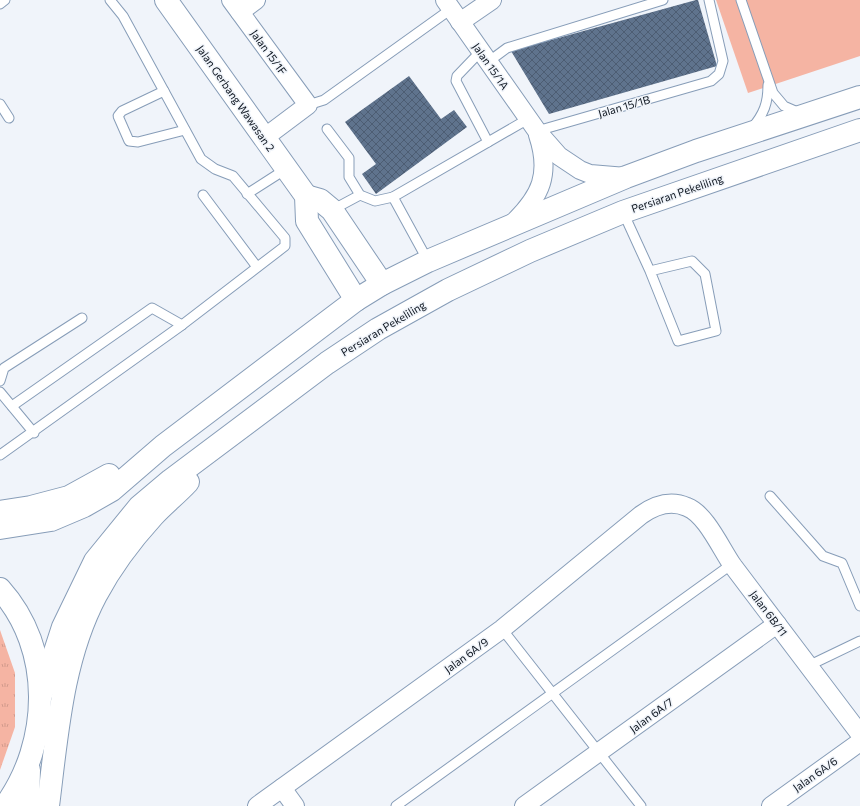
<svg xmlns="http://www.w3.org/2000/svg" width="860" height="806" font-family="Commissioner,sans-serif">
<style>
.grass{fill:url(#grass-tufts)}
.garden{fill:#f5b4a3}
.building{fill:url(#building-cross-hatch)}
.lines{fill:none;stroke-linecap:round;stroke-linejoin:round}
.lane-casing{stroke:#879db8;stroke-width:11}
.street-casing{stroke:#879db8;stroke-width:20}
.secondary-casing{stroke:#879db8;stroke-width:24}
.lane{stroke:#fff;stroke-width:9}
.street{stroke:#fff;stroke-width:18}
.secondary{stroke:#fff;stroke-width:22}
.labels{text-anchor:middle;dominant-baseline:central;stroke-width:3;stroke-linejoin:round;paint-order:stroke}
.street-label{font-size:11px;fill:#0d151f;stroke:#f0f4fa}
</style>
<defs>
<pattern id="grass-tufts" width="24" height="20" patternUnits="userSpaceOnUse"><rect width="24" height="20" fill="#f5b4a3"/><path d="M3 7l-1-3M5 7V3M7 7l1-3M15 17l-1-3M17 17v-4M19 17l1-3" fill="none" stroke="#d19a8c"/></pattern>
<pattern id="building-cross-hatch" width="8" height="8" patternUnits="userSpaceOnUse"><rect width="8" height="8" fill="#5f738d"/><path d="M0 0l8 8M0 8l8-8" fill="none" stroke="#4d5d73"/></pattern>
</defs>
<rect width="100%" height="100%" fill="#f0f4fa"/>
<polygon class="grass" points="0,630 15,673 15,727 0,770"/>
<polygon class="garden" points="716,0 860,0 860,56 748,93"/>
<g class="building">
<polygon points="696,0 698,0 717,66 549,114 511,51"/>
<polygon points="409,76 441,119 454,110 467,127 376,194 362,174 376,164 345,122"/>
</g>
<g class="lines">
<defs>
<g id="lane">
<polyline points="741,0 773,93 784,106 800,113"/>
<polyline points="0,4 5,0"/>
<polyline points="481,51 457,76 456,81 488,142"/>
<polyline points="488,62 507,48 663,0"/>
<polyline points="164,91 122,111 118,116 129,141 138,142 185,130"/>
<polyline points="0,104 9,118"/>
<polyline points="308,105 324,100 451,9"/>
<path d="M752 128C764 114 768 103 768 85"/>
<polyline points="327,129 349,158 349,177 360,195 375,201 393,197"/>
<polyline points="537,131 711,81 719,74 723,61 709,0"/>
<polyline points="247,194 286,169"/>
<polyline points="203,195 257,267"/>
<polyline points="332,210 360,195"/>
<polyline points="623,212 650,271 678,341 716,331 705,274 692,261 650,271"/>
<polyline points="428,261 393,197 528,119"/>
<polyline points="0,381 4,368 82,318"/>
<polyline points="0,392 34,433"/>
<polyline points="12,406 152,308 182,325"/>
<polyline points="0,455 182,325 285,246 285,238 233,176 215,169 201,159 123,16 110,0"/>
<polyline points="770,496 823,556 842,563 860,606"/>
<polyline points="502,629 641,806"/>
<polyline points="808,666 860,641"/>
<polyline points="396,806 732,564"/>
</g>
<g id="street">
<polyline points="231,0 308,105 264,138"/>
<polyline points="445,0 537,131 559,156 580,170 590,174 626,177"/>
<polyline points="240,12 256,0"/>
<polyline points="460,22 492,0"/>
<path d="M513 223C541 196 551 174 538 135"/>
<polyline points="282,788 295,806"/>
<path d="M257 806 502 629 641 515C655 505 671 500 687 507 706 514 721 549 733 566 775 622 818 678 860 734"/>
<polyline points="524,806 777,624"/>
<polyline points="771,806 860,742"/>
</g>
<g id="secondary">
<polyline points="166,0 306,196 307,221 356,300"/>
<polyline points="306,196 320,200 332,210 382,284"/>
<polyline points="0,512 31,507 69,497 109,475"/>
<polyline points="0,528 51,520 84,506 112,490 163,446 356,300 382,284 428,261 626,177 696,151 860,97"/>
<path d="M0 589C54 649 51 743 5 806"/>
<polyline points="41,695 63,627 95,561 139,507 171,480 327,363 378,329 448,290 530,251 623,212 860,130"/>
<polyline points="28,806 29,770"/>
<path d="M48 806C57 735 62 659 96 595 111 567 132 539 153 516 164 504 177 494 188 482"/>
</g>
</defs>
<use href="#lane" class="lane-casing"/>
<use href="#street" class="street-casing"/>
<use href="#secondary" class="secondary-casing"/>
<use href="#lane" class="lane"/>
<use href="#street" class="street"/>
<use href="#secondary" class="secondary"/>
</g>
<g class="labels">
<g class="street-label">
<text transform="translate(269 52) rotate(54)">Jalan 15/1F</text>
<text transform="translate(491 66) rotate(55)">Jalan 15/1A</text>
<text transform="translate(236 98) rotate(55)">Jalan Gerbang Wawasan 2</text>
<text transform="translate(624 106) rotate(-16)">Jalan 15/1B</text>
<text transform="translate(677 193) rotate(-19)">Persiaran Pekeliling</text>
<text transform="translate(383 328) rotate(-31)">Persiaran Pekeliling</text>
<text transform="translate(769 613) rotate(53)">Jalan 6B/11</text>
<text transform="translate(466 655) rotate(-36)">Jalan 6A/9</text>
<text transform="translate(651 715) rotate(-36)">Jalan 6A/7</text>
<text transform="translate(815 774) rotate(-35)">Jalan 6A/6</text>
</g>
</g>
</svg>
